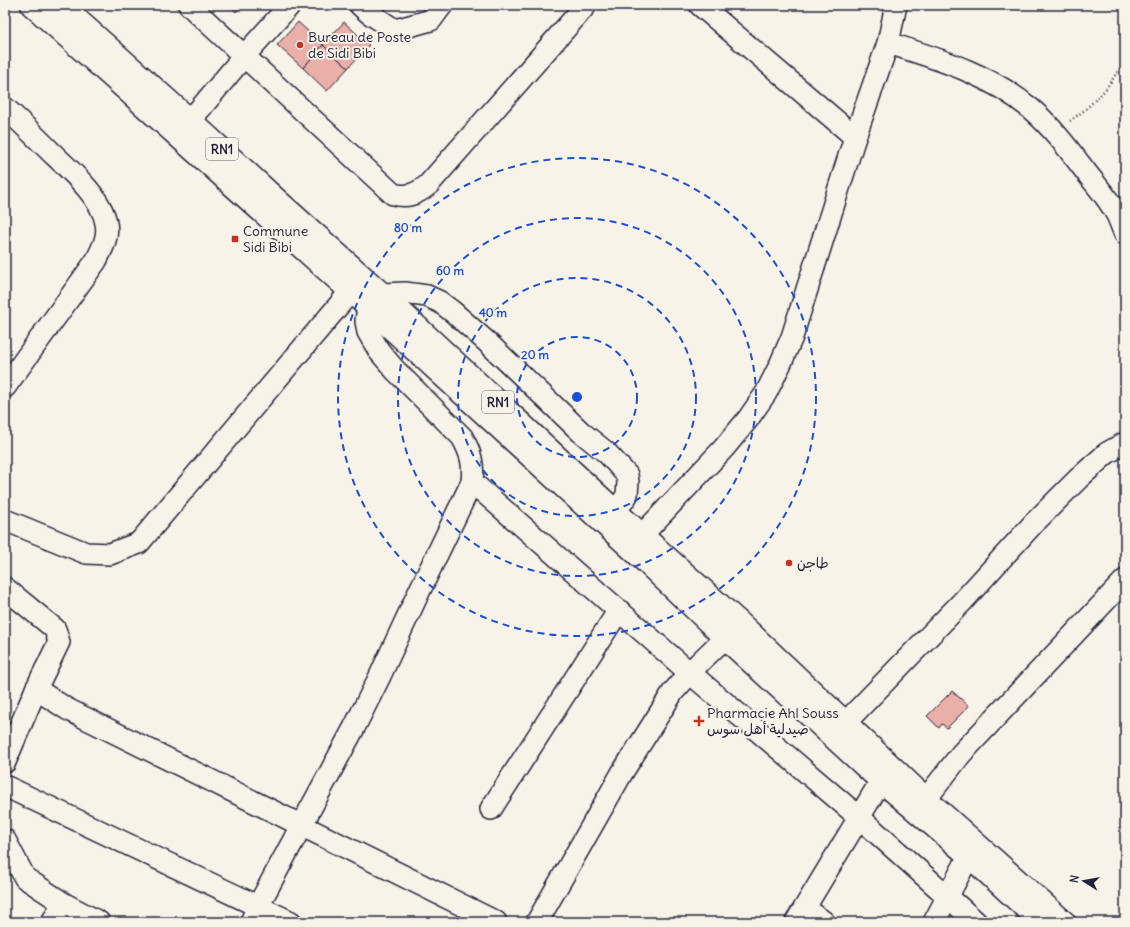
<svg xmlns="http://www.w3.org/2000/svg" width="1130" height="927" font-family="Delius,'Playpen Sans Arabic',sans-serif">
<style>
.building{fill:#eaafa8;stroke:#22223b}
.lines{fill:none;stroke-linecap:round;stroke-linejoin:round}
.minor-casing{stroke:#22223b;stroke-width:24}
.highway-casing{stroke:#22223b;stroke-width:25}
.path{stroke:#22223b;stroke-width:2.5;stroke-dasharray:1 3;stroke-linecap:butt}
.minor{stroke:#f7f3e8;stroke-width:21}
.highway{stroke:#f7f3e8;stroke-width:22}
.ring{fill:none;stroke:#1d4ed8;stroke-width:2;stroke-dasharray:7 5}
.poi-dot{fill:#c8321e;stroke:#f7f3e8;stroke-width:1.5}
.labels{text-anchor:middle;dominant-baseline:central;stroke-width:4;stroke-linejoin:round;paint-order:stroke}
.shield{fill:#f7f3e8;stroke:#62616f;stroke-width:1}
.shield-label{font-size:13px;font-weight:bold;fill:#22223b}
.poi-label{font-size:14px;fill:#22223b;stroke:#f7f3e8;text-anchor:start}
.centre{fill:#1d4ed8;stroke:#f7f3e8;stroke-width:2}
.ring-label{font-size:12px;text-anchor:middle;font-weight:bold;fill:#1d4ed8;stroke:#f7f3e8;stroke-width:4;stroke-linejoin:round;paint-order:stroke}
</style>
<rect width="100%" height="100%" fill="#f7f3e8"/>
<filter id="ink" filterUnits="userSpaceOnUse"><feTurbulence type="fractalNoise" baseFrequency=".025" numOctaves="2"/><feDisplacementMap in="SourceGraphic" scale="8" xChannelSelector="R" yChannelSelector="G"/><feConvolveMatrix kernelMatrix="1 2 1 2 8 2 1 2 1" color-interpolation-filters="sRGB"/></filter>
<g filter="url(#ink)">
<g class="building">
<polygon points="229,5 243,5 236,12"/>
<polygon points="298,22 323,45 303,68 277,45"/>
<polygon points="344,22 369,45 348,68 323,45"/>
<polygon points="323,45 348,68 327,91 303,68"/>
<polygon points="952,691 969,706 947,728 942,724 939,728 927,716"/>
</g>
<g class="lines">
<defs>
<g id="minor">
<path d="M189 5 393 194C407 198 417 194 428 185L586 5"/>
<polyline points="360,5 369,13 395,30 431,20 442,5"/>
<polyline points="700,5 855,137"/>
<path d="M888 43C938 59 990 74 1031 109 1051 126 1067 147 1083 168 1094 183 1108 197 1117 215 1120 221 1122 228 1125 234"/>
<path d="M5 108C21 122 37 138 52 153 70 170 102 198 106 223 109 237 102 249 96 261L5 387"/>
<polyline points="179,134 244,56 290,5"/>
<polyline points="472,482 690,673 860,818 976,922"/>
<polyline points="5,520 86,553 110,554 139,543 350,292"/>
<polyline points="642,535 724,448 748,419 766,393 780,365 792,337 855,137 888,43 896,5"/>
<polyline points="5,588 55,629 59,642 36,689 5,762"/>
<polyline points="36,689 67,709 496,922"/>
<polyline points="846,722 962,602 1033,524 1079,478 1107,453 1125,443"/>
<polyline points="5,786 291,922"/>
<polyline points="926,799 961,754 1125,580"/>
<polyline points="491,809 619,610"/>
<polyline points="5,840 25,878 63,903 99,922"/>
<polyline points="805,908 824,922"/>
<polyline points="52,922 63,903"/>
<path d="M251 922 258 906 354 728 379 678 418 594 472 482C474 464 471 453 462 437L395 370 379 351 368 332 366 321 368 307 382 294 405 293 427 296 440 302 453 312 487 342 581 432 607 453 627 475 628 482 627 495 624 500 603 523"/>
<polyline points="537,922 622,773 673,692 699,663 737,626"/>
<polyline points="796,922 881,781"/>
<polyline points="934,922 969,856"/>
</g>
<g id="highway">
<polyline points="32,5 368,307 648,564 725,638 881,781 969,856 1041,922"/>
<polyline points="61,5 191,121 277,200 382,294 614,510 740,623 926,799 1064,922"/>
</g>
</defs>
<use href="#minor" class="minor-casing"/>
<use href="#highway" class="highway-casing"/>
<polyline class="path" points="1070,121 1086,109 1105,90 1125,61"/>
<use href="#minor" class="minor"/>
<use href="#highway" class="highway"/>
</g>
</g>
<g class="ring">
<circle cx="577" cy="397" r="60"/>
<circle cx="577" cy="397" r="119"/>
<circle cx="577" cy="397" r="179"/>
<circle cx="577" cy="397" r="239"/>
</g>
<g class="poi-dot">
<circle cx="300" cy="45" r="4"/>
<rect x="231" y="235" width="8" height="8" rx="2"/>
<circle cx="789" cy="563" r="4"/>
<path d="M697 715h4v4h4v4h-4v4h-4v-4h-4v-4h4z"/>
</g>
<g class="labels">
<g class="shield">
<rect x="206" y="138" width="32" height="22" rx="3"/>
<rect x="482" y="391" width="32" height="22" rx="3"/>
</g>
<g class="shield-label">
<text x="222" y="149">RN1</text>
<text x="498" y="402">RN1</text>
</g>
<g class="poi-label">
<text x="308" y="37">Bureau de Poste<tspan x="308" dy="16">de Sidi Bibi</tspan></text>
<text x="243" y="231">Commune<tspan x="243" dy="16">Sidi Bibi</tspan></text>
<text x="797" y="563">طاجن</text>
<text x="707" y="713">Pharmacie Ahl Souss<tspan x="707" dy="16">صيدلية أهل سوس</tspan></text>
</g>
</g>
<circle cx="577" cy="397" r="6" class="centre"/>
<g class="ring-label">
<text x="408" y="232">80 m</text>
<text x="450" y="275">60 m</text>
<text x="493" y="317">40 m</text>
<text x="535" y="359">20 m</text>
</g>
<rect width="1130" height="927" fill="none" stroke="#f7f3e8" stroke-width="20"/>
<rect x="10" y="10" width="1110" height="907" fill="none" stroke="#22223b" stroke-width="1.5" filter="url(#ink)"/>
<g transform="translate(1084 881) rotate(281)" stroke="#f7f3e8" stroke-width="3" paint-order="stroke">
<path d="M0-3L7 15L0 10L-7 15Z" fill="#22223b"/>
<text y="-6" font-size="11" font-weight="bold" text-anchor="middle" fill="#22223b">N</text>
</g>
</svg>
